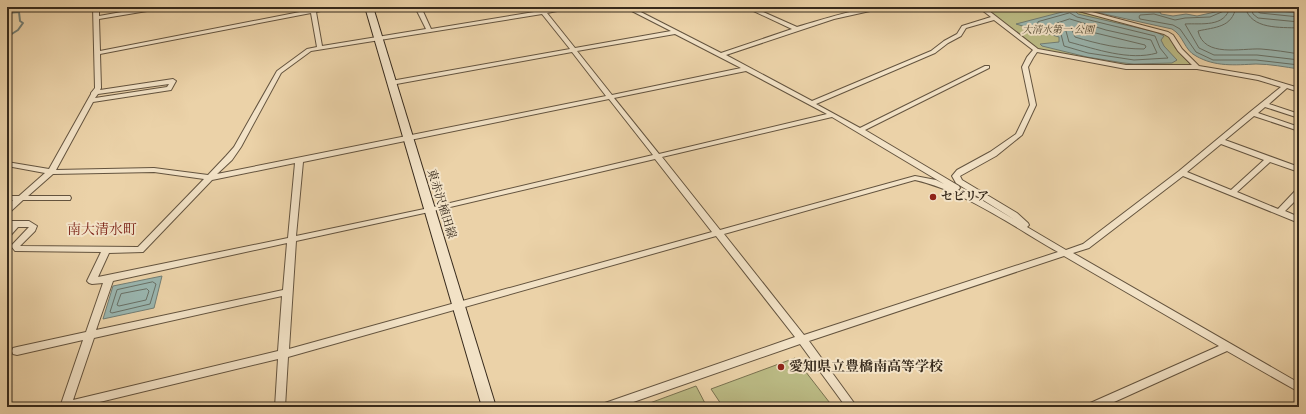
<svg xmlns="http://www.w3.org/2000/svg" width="1306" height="414" font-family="Vollkorn,'Noto Serif JP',serif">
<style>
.green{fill:#bbbb85;stroke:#797250}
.water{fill:#9ab6b0;stroke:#727e75}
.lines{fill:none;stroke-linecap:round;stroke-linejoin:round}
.shore{stroke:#687066;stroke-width:1}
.stream{stroke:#727e75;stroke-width:2}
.minor-casing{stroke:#64543f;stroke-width:2}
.secondary-casing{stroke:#372a1c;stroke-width:2}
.minor{fill:#f2e2c6;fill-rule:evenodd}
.secondary{fill:#f2e2c6;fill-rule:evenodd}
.poi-dot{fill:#8f2418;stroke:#f2e2c6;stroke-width:1.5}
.labels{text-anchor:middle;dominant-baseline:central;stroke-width:4;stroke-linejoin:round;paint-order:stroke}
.far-park-label{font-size:10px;font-style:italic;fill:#514731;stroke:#f2e2c6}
.poi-label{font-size:12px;font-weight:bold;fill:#372a1c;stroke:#f2e2c6;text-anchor:start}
.street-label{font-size:12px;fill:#372a1c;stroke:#f2e2c6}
.quarter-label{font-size:14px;fill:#7a1f14;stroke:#f2e2c6}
.near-poi-label{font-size:14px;font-weight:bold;fill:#372a1c;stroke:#f2e2c6;text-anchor:start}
</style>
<rect width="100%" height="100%" fill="#ebd2a8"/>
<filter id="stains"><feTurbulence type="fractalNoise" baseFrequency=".005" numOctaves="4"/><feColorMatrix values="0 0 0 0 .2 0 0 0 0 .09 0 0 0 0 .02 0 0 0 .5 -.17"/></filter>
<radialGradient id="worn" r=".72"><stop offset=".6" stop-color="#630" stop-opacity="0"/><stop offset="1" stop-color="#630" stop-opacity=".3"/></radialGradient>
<g class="green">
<polygon points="984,7 1060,7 1155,30 1169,36 1176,49 1192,66 1130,67 1038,49"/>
<polygon points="795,358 833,407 723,407 711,389"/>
<polygon points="696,386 707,407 639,407"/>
</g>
<g class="water">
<path d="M1071 7 1151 10 1160 12 1161 14 1173 16 1186 14 1197 16 1215 12 1222 8H1252L1299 13V69C1285 67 1270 64 1256 64 1235 65 1215 67 1196 56 1184 50 1184 36 1172 29L1077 8 1073 9 1078 14 1156 32 1164 36 1161 40 1164 46 1177 60 1172 63 1134 64 1124 63 1087 57 1042 46 1040 44 1059 42V37L1016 24 1066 11V9Z"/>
<polygon points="162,276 154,308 103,319 113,286"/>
</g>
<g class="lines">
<g class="shore">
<polyline points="1225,7 1224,11 1210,17 1185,18 1175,20 1154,14 1140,15 1139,17 1140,19 1173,25 1180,29 1196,52 1213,60 1256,60 1299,65"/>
<path d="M1230 7C1225 28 1201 23 1185 24L1199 48 1214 55H1257L1299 60"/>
<path d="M1236 7C1232 28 1215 27 1198 31 1204 58 1241 48 1261 49 1274 50 1287 52 1299 54"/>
<path d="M1245 7C1251 30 1280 27 1299 28"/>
<polyline points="1251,7 1253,14 1258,18 1299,22"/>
<polyline points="1256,7 1257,11 1260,13 1299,17"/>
<polygon points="1070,13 1077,17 1155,36 1160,48 1168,58 1134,60 1088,53 1064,46 1061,34 1037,25 1038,22"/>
<path d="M1070 19 1106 30 1151 40 1157 53C1129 61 1096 49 1069 42L1066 31 1055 24Z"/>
<path d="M1075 28 1145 45 1146 47 1144 49C1120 49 1098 44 1075 37L1072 30Z"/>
<polygon points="153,282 156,284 150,304 112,313 110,312 117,290"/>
<polygon points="147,289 149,291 146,300 119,306 117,305 121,294"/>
</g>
<polyline class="stream" points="7,13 19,12 20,21 23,23 18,30 7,37"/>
<defs>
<path id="minor" d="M93 7H99V16L150 7H162L159 9 99 19 100 51 310 10 307 7H313L314 9 327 7H338L316 12 322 46 426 29 415 7H421L431 29 565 7H577L547 13 575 48 671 31 624 7H631L721 53 792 29 745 7H752L797 27C825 19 858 7 888 7L834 19 726 55 812 101 931 51 944 41 957 34 962 26 991 17 978 7H984L1038 49 1126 65H1192L1178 51 1169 37 1164 34 1064 7H1073L1168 32 1173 35 1182 49 1199 66 1259 76 1299 88V92L1287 88 1269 104 1299 114V118L1265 107 1258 113 1299 127V131L1254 116 1225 140 1299 167V172L1270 162 1237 192 1278 209 1296 190H1299V197L1285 211 1299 217V223L1183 176 1089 248 1073 253 1299 383V392L1227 351 1103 407H1087L1088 404 1219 346 1064 256 809 341 857 407H846L800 344 619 407H601L602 404 795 337 716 236 288 357 285 407H275L278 359 79 407H60L83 340 17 355 13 354 12 351 13 348 17 347 86 332 103 283 92 284 89 283 87 281 101 252 15 251 11 246 29 227H18L10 236 7 237V229L9 227H7V221H29L37 226 35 231 20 246 138 247 204 179 154 172 53 174 28 196H70L71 198 70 200H23L10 212H7V206L13 200H7V196H19L45 173 7 166V162L49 169 91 94V93L95 88ZM311 13 317 47 307 49 277 71 234 147 226 156 208 175 154 168 56 170 93 102 171 90 176 81 173 79 100 90 101 88 100 54ZM542 14 570 49 391 81 388 83 391 85 572 52 606 96 217 174 232 160 241 147 281 73 311 51ZM994 20 1033 50 1027 57 1022 67 1030 105 1016 134 990 152 957 170 952 176 956 183 1015 220 980 199 958 190 960 188 959 186 865 130 989 68V66H985L860 128 816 104 935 53 948 43 961 36 966 28ZM675 34 741 68 612 95 577 51ZM1037 52 1126 69H1197L1258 80 1281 87 1250 112 1179 171 1083 244 1066 250 1027 227 1029 225 1028 223 1017 213 962 180 960 176 996 156 1022 135 1036 105 1028 67 1033 58ZM746 71 827 114 659 154 614 98ZM169 84 167 87 95 98 98 94ZM609 99 653 155 429 208 296 236 303 162ZM832 117 944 184 936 180 915 176 720 230 662 157ZM1221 144 1264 160 1231 190 1187 172ZM655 159 712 232 289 349 296 241 429 212ZM295 163 288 238 98 277 109 253 143 252 212 180ZM915 180C964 191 1014 227 1058 252L804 335 724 234ZM287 243 283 290 96 330 113 281ZM282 296 278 351 73 400 94 338Z"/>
<polygon id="secondary" points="365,7 373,7 496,407 482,407"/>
</defs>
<use href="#minor" class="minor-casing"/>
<use href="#secondary" class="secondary-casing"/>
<use href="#minor" class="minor"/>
<use href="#secondary" class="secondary"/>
</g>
<g class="poi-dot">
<circle cx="933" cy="197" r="4"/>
<circle cx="781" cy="367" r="4"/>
</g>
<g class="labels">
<g class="far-park-label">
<text x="1058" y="30">大清水第一 公園</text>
</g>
<g class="poi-label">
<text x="941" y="197">セビリア</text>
</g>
<g class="street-label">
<text transform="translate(441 204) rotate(73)">東赤沢植田線</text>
</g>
<g class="quarter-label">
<text x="102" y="230">南大清水町</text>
</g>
<g class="near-poi-label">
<text x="789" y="367">愛知県立豊橋南高等学校</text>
</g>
</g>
<rect width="1306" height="414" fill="none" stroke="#ebd2a8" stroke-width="24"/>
<rect x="8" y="8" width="1290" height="398" fill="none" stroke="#372a1c" stroke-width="2"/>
<rect x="12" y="12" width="1282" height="390" fill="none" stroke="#372a1c"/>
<rect width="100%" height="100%" filter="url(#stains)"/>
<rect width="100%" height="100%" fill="url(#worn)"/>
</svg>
